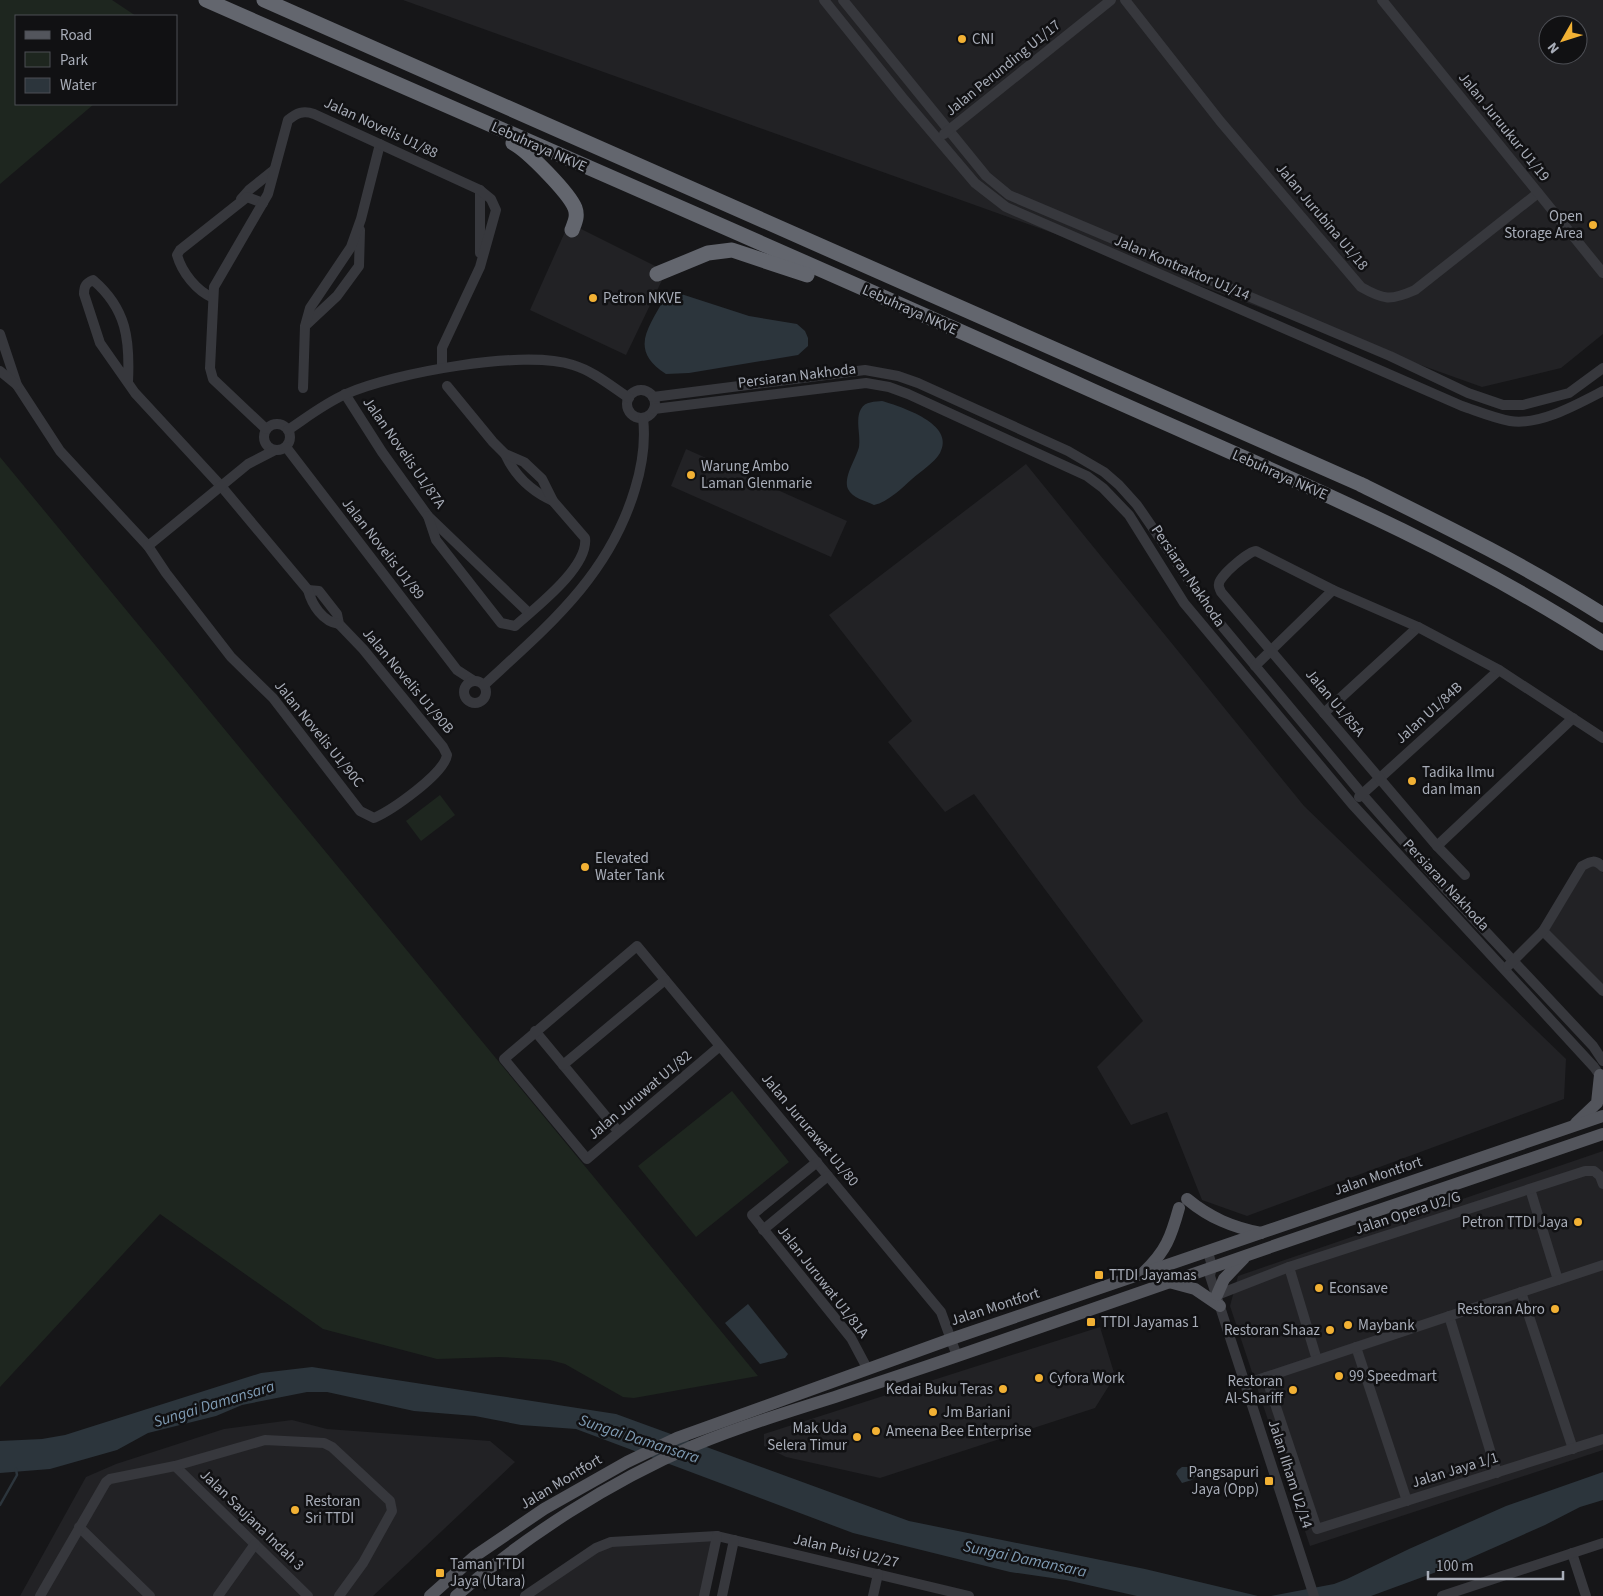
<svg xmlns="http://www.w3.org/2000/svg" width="1603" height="1596" font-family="'Source Sans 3',sans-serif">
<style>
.built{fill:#222225;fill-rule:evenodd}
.green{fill:#1e261f}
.water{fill:#2c353c}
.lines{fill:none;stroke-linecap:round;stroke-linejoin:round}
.stream{stroke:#2c353c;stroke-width:2.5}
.minor{stroke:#37383d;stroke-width:10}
.major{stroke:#53555c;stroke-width:12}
.highway{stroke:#63666e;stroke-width:15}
.poi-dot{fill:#f2b134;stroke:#111113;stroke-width:2}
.labels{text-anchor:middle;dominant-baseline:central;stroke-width:5;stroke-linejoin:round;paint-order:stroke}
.poi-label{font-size:15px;fill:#a8adb8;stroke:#111113;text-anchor:start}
.street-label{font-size:15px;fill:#a8adb8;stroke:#111113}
.water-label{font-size:16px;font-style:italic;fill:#7f9bb3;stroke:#111113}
</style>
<rect width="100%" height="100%" fill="#161618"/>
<g class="built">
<path d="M403 0H1603V334L1561 368 1482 387ZM1548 25H1578V55H1548Z"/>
<polygon points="569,223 659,268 663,278 626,355 530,310"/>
<polygon points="686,449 847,521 831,557 671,486"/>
<polygon points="1026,464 1304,806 1566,1059 1564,1099 1247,1216 1202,1200 1167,1112 1131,1125 1097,1067 1143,1021 974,794 945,812 888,742 912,721 829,615"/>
<polygon points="1591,865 1596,865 1603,873 1603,987 1548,931 1584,870"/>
<polygon points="1603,1151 1603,1450 1310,1546 1230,1306 1238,1276"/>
<polygon points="1100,1327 1115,1376 1095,1408 880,1478 786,1457 764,1446 764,1434"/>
<polygon points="292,1420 327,1429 490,1441 515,1462 373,1596 20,1596 86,1477 116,1464 224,1429"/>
<polygon points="713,1539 700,1596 531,1596 596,1551 615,1543"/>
</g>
<g class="green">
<polygon points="0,0 112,0 136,16 16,16 16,104 94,104 0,184"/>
<polygon points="0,457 758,1376 634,1398 623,1397 565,1364 550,1360 500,1357 437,1359 323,1329 160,1214 0,1387"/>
<polygon points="440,795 455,815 421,841 406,821"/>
<polygon points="732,1091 789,1162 696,1237 638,1166"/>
</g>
<g class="water">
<path d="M675 292 749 316 797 324 805 331 808 338V346L798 355 689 373 666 374C628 349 649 328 665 297L669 293Z"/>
<path d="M882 401C902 407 956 424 940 453 934 463 921 471 912 479 902 488 888 502 874 505 866 501 852 498 848 489 843 477 856 459 859 447 861 436 855 419 861 409 865 401 875 402 882 401Z"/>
<polygon points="748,1304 788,1354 785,1358 760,1364 725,1323"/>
<polygon points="312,1367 616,1414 909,1521 1145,1569 1258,1596 1137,1596 1066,1580 1010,1572 853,1533 576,1429 521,1425 475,1416 414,1411 327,1392 307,1392 242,1405 216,1416 148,1433 117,1450 50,1469 0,1473 0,1441 42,1439 65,1435 261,1373"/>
<polygon points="1182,1467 1194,1467 1198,1473 1192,1480 1182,1483 1176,1474 1178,1470"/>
<polygon points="1603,1472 1603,1500 1580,1507 1545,1525 1450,1567 1371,1596 1271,1596 1334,1584 1347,1579 1409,1549 1506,1506"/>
</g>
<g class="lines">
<polyline class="stream" points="0,1505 17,1475 16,1469"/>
<g class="minor">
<path d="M824 0 902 97 975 183 1006 207 1462 406C1477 411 1494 418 1510 421 1539 426 1578 404 1603 391"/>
<polyline points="843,0 986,176 1009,195 1390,356 1468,393 1503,405 1523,405 1569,393 1603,368"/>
<path d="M1125 0 1220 121 1361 287C1384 300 1390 301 1415 290L1538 193"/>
<polyline points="1382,0 1603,273"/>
<polyline points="944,134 1111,0"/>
<polyline points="480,190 480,253"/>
<polyline points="241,199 249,190 274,170"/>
<path d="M213 298C197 291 182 273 177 255L180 250 247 197 263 203"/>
<polyline points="306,325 337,296 359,266 360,230"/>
<path d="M0 334 17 385 60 451 148 546 166 573 231 657 273 698 360 811 374 818C392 810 444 774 447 755L443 747 363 649 339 624 337 614 319 591 308 590"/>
<polyline points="0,371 17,385"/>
<path d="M128 382C130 340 127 309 93 280 86 283 84 286 84 294L100 343 135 393 221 486 308 590C312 605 323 622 339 624"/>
<polyline points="303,388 305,326 310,308 351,247 361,219 380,144"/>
<circle cx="641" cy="404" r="14"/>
<polyline points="345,394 382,452 428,516 529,613"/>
<polyline points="653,397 865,370 898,376 918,383 1068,451 1104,472 1119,485 1137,505 1212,614 1362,794 1444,887 1593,1046 1603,1061"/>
<polyline points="654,409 866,383 889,387 908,394 1087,476 1103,488 1129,515 1184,603 1352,804 1594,1067 1603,1080"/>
<circle cx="277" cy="437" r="13"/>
<path d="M266 429 213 379 210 368 214 287 268 194 288 120C297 113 303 110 314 114L480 190 491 199 496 210 480 267 442 348V368"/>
<path d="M288 430C306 418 325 403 346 394 393 373 524 349 573 365 593 371 611 386 629 398"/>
<polyline points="286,447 457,670 474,681"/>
<path d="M505 454C515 476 531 491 553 501"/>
<path d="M428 516 436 540 501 623 515 626C535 608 589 567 585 538L553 501 542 479 524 462 505 454 493 442 447 386"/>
<polyline points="148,546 248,464 275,450"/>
<polyline points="1255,666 1333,590"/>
<circle cx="475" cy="692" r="11"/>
<path d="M484 685C548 626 609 576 635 489 642 466 646 443 643 418"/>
<polyline points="1324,713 1418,627"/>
<polyline points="1359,797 1499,670"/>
<polyline points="1437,846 1573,718"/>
<path d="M1465 875 1437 846 1221 592C1220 589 1218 587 1219 584 1219 576 1249 551 1256 551L1333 590 1418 627 1499 670 1603 738"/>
<polyline points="1543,931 1603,991"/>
<path d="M1508 966 1543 931 1582 866C1591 861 1595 859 1603 867"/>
<polyline points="535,1031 618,1131"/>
<polyline points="720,1046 587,1159 504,1059 637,946 941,1312 957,1356"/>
<polyline points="563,1065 665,980"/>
<polyline points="817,1162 752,1215 851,1338 867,1368"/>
<polyline points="1530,1189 1558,1280"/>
<polyline points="763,1230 828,1176"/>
<polyline points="1208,1252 1212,1266 1210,1276 1314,1596"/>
<polyline points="1289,1267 1317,1360"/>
<polyline points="1521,1292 1573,1449"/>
<polyline points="1217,1295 1289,1267 1585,1171 1594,1171 1600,1176 1603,1184"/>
<polyline points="1449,1316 1497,1473"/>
<polyline points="1356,1347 1407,1501"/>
<polyline points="1266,1377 1317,1529 1603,1439"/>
<polyline points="1245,1384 1603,1265"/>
<polyline points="175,1466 308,1596"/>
<polyline points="79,1527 150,1596"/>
<polyline points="1572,1553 1586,1596"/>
<polyline points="40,1596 106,1482 110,1479 175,1466 265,1440 324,1443 332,1447 390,1501 392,1511 363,1563 339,1596"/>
<polyline points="218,1596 255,1544"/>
<polyline points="525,1596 596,1548 611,1542 717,1536 969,1596"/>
<polyline points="704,1596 717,1536"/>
<polyline points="722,1596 734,1540"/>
<polyline points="873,1596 878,1574"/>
<polyline points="1442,1596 1603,1543"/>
</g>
<g class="major">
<polyline points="1576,1123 1597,1103 1600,1075"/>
<path d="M1187 1199C1210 1218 1232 1227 1261 1233"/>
<path d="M1144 1272C1166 1251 1171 1237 1179 1208"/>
<polyline points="1169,1282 1195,1289 1220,1306"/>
<polyline points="1217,1295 1224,1279 1244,1258"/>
<polyline points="430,1596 475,1556 544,1509 627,1462 677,1438 951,1339 1603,1116"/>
<path d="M456 1596C526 1536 609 1482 693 1446 739 1427 787 1412 835 1397 886 1380 938 1363 989 1345 1193 1273 1398 1203 1603 1134"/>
</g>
<g class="highway">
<path d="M206 0C501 130 797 257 1091 390 1264 468 1444 539 1603 643"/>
<path d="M264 0 1360 484C1443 525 1525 565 1603 615"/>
<path d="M513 143C528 151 569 193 575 208 578 216 575 222 572 230"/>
<polyline points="657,274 708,253 732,250 807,275"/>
</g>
</g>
<g class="poi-dot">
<circle cx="962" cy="39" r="5"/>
<circle cx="1593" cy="225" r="5"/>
<circle cx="593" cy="298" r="5"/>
<circle cx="691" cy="475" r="5"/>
<circle cx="1412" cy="781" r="5"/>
<circle cx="585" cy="867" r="5"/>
<circle cx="1578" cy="1222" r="5"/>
<rect x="1094" y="1270" width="10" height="10" rx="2.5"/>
<circle cx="1319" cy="1288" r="5"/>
<circle cx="1555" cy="1309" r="5"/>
<rect x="1086" y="1317" width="10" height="10" rx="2.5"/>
<circle cx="1348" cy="1325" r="5"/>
<circle cx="1330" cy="1330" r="5"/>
<circle cx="1339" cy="1376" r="5"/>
<circle cx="1039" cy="1378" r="5"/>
<circle cx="1003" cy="1389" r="5"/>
<circle cx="1293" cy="1390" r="5"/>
<circle cx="933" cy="1412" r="5"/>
<circle cx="876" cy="1431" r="5"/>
<circle cx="857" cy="1437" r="5"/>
<rect x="1264" y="1476" width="10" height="10" rx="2.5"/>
<circle cx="295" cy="1510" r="5"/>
<rect x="435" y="1568" width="10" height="10" rx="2.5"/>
</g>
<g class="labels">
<g class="poi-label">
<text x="972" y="39">CNI</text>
<text x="1583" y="216" text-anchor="end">Open<tspan x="1583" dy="17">Storage Area</tspan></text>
<text x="603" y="298">Petron NKVE</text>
<text x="701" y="466">Warung Ambo<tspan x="701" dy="17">Laman Glenmarie</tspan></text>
<text x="1422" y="772">Tadika Ilmu<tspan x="1422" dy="17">dan Iman</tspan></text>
<text x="595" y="858">Elevated<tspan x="595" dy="17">Water Tank</tspan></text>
<text x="1568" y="1222" text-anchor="end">Petron TTDI Jaya</text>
<text x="1109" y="1275">TTDI Jayamas</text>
<text x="1329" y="1288">Econsave</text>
<text x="1545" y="1309" text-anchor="end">Restoran Abro</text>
<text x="1101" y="1322">TTDI Jayamas 1</text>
<text x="1358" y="1325">Maybank</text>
<text x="1320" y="1330" text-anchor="end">Restoran Shaaz</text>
<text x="1349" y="1376">99 Speedmart</text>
<text x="1049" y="1378">Cyfora Work</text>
<text x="1283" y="1381" text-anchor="end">Restoran<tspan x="1283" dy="17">Al-Shariff</tspan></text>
<text x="993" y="1389" text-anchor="end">Kedai Buku Teras</text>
<text x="943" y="1412">Jm Bariani</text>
<text x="847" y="1428" text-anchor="end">Mak Uda<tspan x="847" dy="17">Selera Timur</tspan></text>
<text x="886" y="1431">Ameena Bee Enterprise</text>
<text x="1259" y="1472" text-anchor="end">Pangsapuri<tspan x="1259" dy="17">Jaya (Opp)</tspan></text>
<text x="305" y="1501">Restoran<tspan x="305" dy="17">Sri TTDI</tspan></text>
<text x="450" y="1564">Taman TTDI<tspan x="450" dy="17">Jaya (Utara)</tspan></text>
</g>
<g class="street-label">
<text transform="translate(1003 68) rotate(-39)">Jalan Perunding U1/17</text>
<text transform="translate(1504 127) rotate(51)">Jalan Juruukur U1/19</text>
<text transform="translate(381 128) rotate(25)">Jalan Novelis U1/88</text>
<text transform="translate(539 147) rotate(24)">Lebuhraya NKVE</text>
<text transform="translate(1322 217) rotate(50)">Jalan Jurubina U1/18</text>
<text transform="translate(1182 268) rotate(23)">Jalan Kontraktor U1/14</text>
<text transform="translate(910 310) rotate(24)">Lebuhraya NKVE</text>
<text transform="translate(797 376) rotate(-7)">Persiaran Nakhoda</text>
<text transform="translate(404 453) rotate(55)">Jalan Novelis U1/87A</text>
<text transform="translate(1280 475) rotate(24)">Lebuhraya NKVE</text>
<text transform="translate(383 549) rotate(52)">Jalan Novelis U1/89</text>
<text transform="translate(1188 576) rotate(56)">Persiaran Nakhoda</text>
<text transform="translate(408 681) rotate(50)">Jalan Novelis U1/90B</text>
<text transform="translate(1335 703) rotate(50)">Jalan U1/85A</text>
<text transform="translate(1429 713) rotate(-42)">Jalan U1/84B</text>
<text transform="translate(319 734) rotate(51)">Jalan Novelis U1/90C</text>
<text transform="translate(1446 885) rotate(47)">Persiaran Nakhoda</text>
<text transform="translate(640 1095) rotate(-40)">Jalan Juruwat U1/82</text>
<text transform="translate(810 1130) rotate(50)">Jalan Jururawat U1/80</text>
<text transform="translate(1378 1176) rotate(-19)">Jalan Montfort</text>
<text transform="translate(1408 1213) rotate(-18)">Jalan Opera U2/G</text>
<text transform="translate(823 1282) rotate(52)">Jalan Juruwat U1/81A</text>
<text transform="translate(995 1307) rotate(-18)">Jalan Montfort</text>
<text transform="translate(1455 1470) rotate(-17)">Jalan Jaya 1/1</text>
<text transform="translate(1290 1474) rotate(72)">Jalan Ilham U2/14</text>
<text transform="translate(561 1482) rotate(-31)">Jalan Montfort</text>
<text transform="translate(252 1520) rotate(44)">Jalan Saujana Indah 3</text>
<text transform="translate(846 1551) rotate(13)">Jalan Puisi U2/27</text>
</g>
<g class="water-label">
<text transform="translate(214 1404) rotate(-17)">Sungai Damansara</text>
<text transform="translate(639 1439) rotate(18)">Sungai Damansara</text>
<text transform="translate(1025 1559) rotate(12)">Sungai Damansara</text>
</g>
</g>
<rect x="15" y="15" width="162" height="90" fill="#111113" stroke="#4d4f55"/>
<rect x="25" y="31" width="25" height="8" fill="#53555c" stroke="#4d4f55"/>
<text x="60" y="40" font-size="15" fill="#a8adb8">Road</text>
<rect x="25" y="52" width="25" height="15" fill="#1e261f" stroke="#4d4f55"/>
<text x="60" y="65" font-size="15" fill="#a8adb8">Park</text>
<rect x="25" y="78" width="25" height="15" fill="#2c353c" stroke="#4d4f55"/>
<text x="60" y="90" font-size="15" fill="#a8adb8">Water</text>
<g transform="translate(1563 40) rotate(231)"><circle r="24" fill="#111113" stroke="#4d4f55"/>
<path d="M0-4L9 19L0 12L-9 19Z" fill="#f2b134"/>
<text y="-8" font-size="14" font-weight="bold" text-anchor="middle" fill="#a8adb8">N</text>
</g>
<path d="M1428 1571v8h135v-8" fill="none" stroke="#a8adb8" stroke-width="2.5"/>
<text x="1436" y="1571" font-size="15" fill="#a8adb8" stroke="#111113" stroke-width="4" paint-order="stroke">100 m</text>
</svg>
